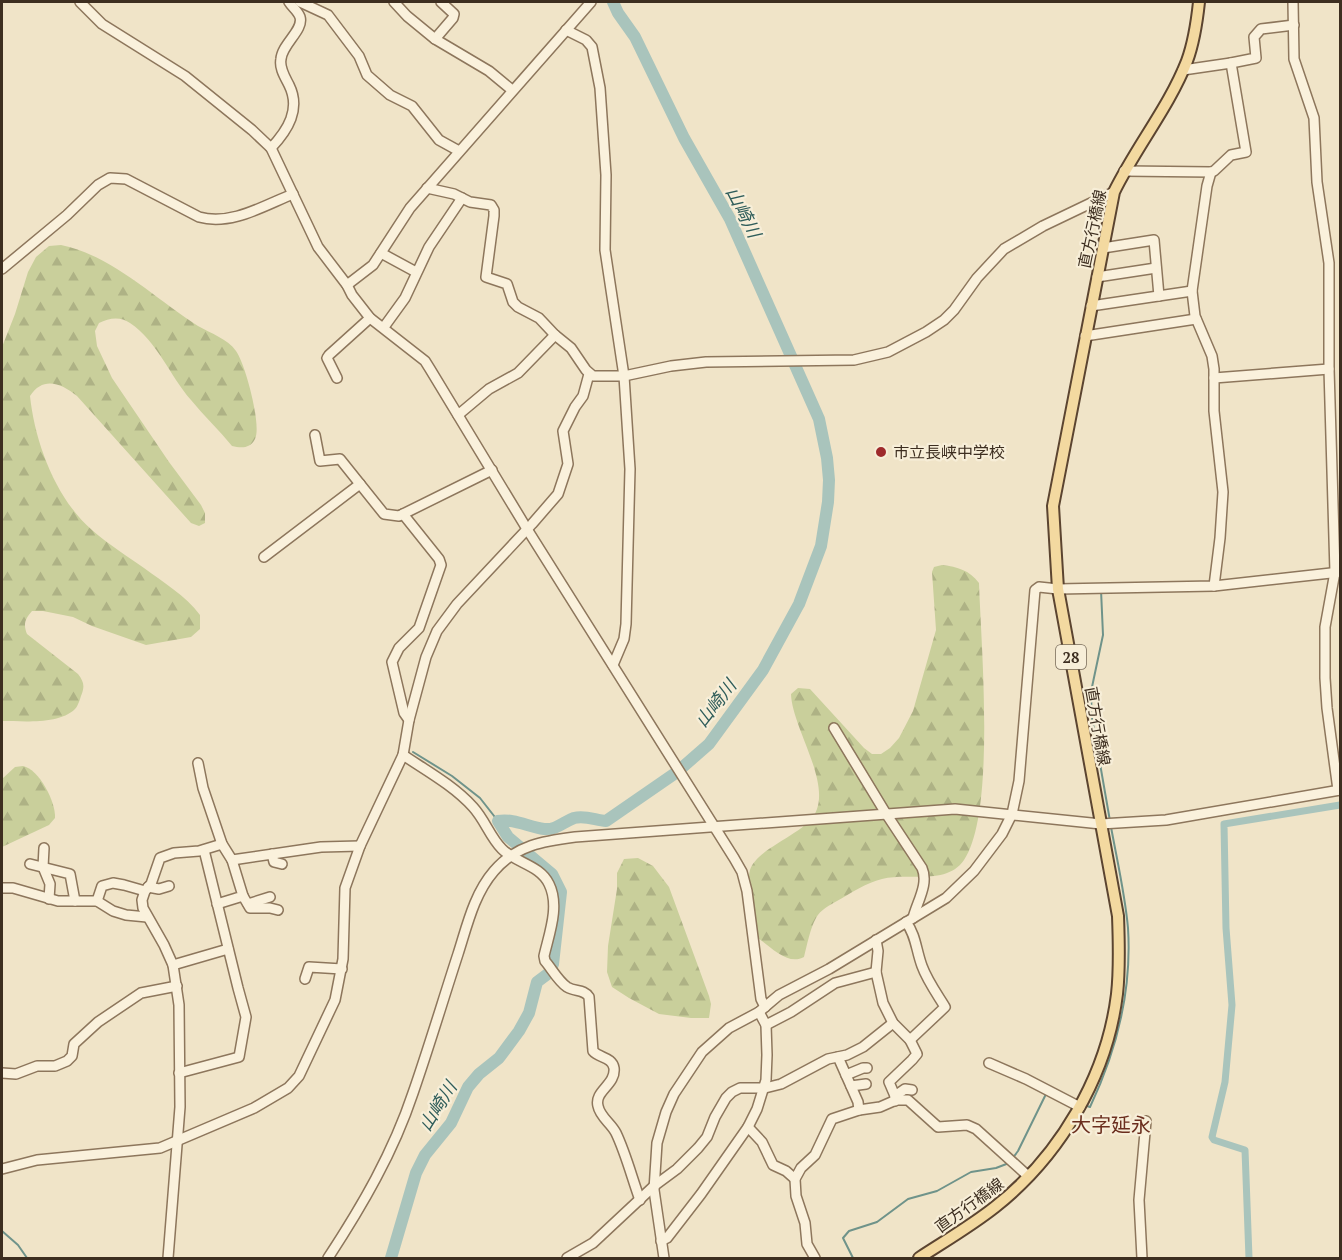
<svg xmlns="http://www.w3.org/2000/svg" width="1342" height="1260" font-family="'PT Serif','Noto Sans JP',serif">
<style>
.forest{fill:url(#forest-firs)}
.lines{fill:none;stroke-linecap:round;stroke-linejoin:round}
.stream{stroke:#6f938a;stroke-width:2}
.canal{stroke:#a9c4bc;stroke-width:7}
.river{stroke:#a9c4bc;stroke-width:12}
.minor-casing{stroke:#8d765c;stroke-width:12}
.major-casing{stroke:#5b4430;stroke-width:14}
.minor{stroke:#faf1dc;stroke-width:9}
.major{stroke:#f3d9a0;stroke-width:10}
.poi-dot{fill:#9e2a2b;stroke:#f7eed8;stroke-width:2}
.labels{text-anchor:middle;dominant-baseline:central;stroke-width:4.5;stroke-linejoin:round;paint-order:stroke}
.shield{fill:#f7eed8;stroke:#756857;stroke-width:1.5}
.shield-label{font-size:15px;font-weight:bold;fill:#3d2e20}
.street-label{font-size:16px;fill:#3d2e20;stroke:#f7eed8}
.poi-label{font-size:16px;fill:#3d2e20;stroke:#f7eed8;text-anchor:start}
.water-label{font-size:18px;font-style:italic;fill:#2f5d5a;stroke:#f7eed8}
.quarter-label{font-size:20px;fill:#6b2e1e;stroke:#f7eed8}
</style>
<defs>
<pattern id="forest-firs" width="22" height="20" patternUnits="userSpaceOnUse" patternTransform="scale(1.5)"><rect width="22" height="20" fill="#c9cf9b"/><path d="M5 1l3.5 6h-7zM16 11l3.5 6h-7z" fill="#aeb285"/></pattern>
</defs>
<rect width="100%" height="100%" fill="#f0e4c8"/>
<g class="forest">
<path d="M61 245C113 256 154 298 198 326 210 333 228 339 236 351 245 363 262 426 255 439 250 449 241 448 232 446 219 430 204 416 191 400 170 376 157 341 130 323 120 316 109 318 99 323L95 331 97 346 112 378 169 462 201 505 205 513V523L199 526 191 523 77 396C61 383 43 376 30 396 35 443 56 499 92 530 108 544 127 556 144 568 164 583 185 595 200 615V629L191 637 146 645 92 626 73 617 43 611H32C25 619 23 624 27 634L78 674C84 682 85 686 81 696 80 699 78 706 75 709 59 725 22 721 2 721V347L15 314 28 272 36 257 49 246Z"/>
<path d="M942 565C958 567 969 570 979 583 981 644 996 813 964 860 946 886 908 872 882 879 866 883 851 893 837 901 830 905 820 910 816 918 810 929 807 945 804 957 788 966 771 947 758 938 753 926 755 914 753 902 751 891 747 880 750 870 758 846 810 833 817 809 828 777 792 726 791 694L798 688 810 689 864 748 872 754H881L890 748 899 738 913 711 936 630 932 572 934 567Z"/>
<path d="M23 766C39 769 56 802 55 818L49 825 2 847V779L15 767Z"/>
<polygon points="638,858 653,866 669,887 709,996 711,1004 709,1018 691,1018 659,1014 629,998 612,987 607,972 608,946 617,889 617,873 624,859"/>
</g>
<g class="lines">
<g class="stream">
<polyline points="1101,590 1103,635 1092,687 1091,712 1110,821"/>
<polyline points="413,752 452,776 480,798 498,821"/>
<path d="M1084 1105 1090 1107C1117 1050 1132 991 1128 928 1125 894 1117 860 1111 827"/>
<polyline points="1012,1159 1018,1151 1047,1092"/>
<polyline points="2,1231 18,1245 27,1258"/>
<polyline points="853,1258 843,1238 849,1231 877,1222 908,1199 937,1191 971,1172 996,1168 1009,1163"/>
</g>
<polyline class="canal" points="1249,1258 1245,1150 1214,1140 1212,1137 1225,1082 1232,1005 1226,928 1224,824 1340,805"/>
<path class="river" d="M391 1258 416 1173 425 1155 451 1123 468 1087 479 1074 499 1058 519 1031 529 1013 537 982 549 973 553 964 561 892 552 874 508 837 498 821C513 818 529 827 544 829 557 830 563 822 574 818 585 815 595 820 606 821L677 772 709 744 763 670 799 604 821 546 828 502 829 480 827 458 819 419 730 219 684 138 635 37 618 13 613 2"/>
<defs>
<g id="minor">
<polyline points="80,2 102,24 185,76 252,130 271,148 318,247 347,285 352,295 370,318 425,361 430,369 527,529 734,858 742,872 747,891 761,999 765,1007"/>
<polyline points="300,2 328,15 359,56 367,75 390,95 412,106 439,140 459,151"/>
<polyline points="394,2 407,16 435,39 489,71 512,90"/>
<polyline points="1293,2 1294,59 1314,118 1317,182 1329,263 1329,369 1335,572 1325,627 1325,678 1327,708 1338,790"/>
<polyline points="566,30 586,40 592,47 600,88 606,175 605,250 624,376 630,469 626,624 624,639 613,665"/>
<polyline points="435,39 453,18 454,14 441,2"/>
<polyline points="1183,70 1231,63"/>
<path d="M271 148C288 130 301 109 289 85 285 77 279 68 281 59 282 44 304 30 300 17 298 11 292 7 289 2"/>
<polyline points="1124,171 1211,172 1214,171 1231,155 1246,152 1231,63 1256,58 1254,37 1261,29 1294,25"/>
<polyline points="1211,172 1207,186 1192,291 1195,316 1212,356 1214,369 1214,411 1223,492 1220,538 1214,586"/>
<polyline points="427,188 454,194 470,202 491,205 494,210 494,216 486,277 507,284 513,302 518,307 539,318 555,335 571,348 586,370 593,376 624,376 671,366 706,362 854,360 888,352 926,332 944,320 954,310 977,278 1004,249 1043,226 1114,192"/>
<polyline points="1103,248 1154,240 1159,296"/>
<polyline points="381,253 416,272"/>
<path d="M2 269 67 215 98 185 110 178 126 179 199 217C231 226 263 206 293 194"/>
<polyline points="1097,277 1156,268"/>
<polyline points="347,285 373,265 410,208 591,2"/>
<polyline points="1091,306 1192,291"/>
<polyline points="384,327 405,298 429,247 462,198"/>
<polyline points="1085,336 1196,319"/>
<polyline points="337,378 327,358 329,355 370,318"/>
<polyline points="1214,378 1329,369"/>
<polyline points="458,415 489,389 518,373 555,335"/>
<polyline points="315,435 320,461 340,459 384,514 399,516 492,470"/>
<polyline points="403,514 439,559 441,565 419,628 399,648 392,662 404,713 409,720"/>
<polyline points="264,557 360,484"/>
<path d="M834 728 885 812 922 868C929 884 917 902 913 918"/>
<path d="M403 755C427 771 454 786 473 807 485 820 490 837 502 849 516 863 540 865 549 884 560 906 549 934 544 956L545 961C552 969 558 981 567 987 575 992 584 989 589 997L593 1051C599 1058 612 1057 614 1068 616 1085 594 1091 598 1106 600 1117 611 1123 616 1133 626 1154 632 1178 640 1200"/>
<polyline points="198,763 203,788 222,844 232,860 321,847 360,846"/>
<polyline points="44,848 43,867 50,884 49,899"/>
<polyline points="272,854 274,862 282,864"/>
<polyline points="30,864 70,874 75,901"/>
<polyline points="148,887 159,889 169,886"/>
<polyline points="2,888 13,888 58,901 97,901 113,911 126,915 147,917"/>
<polyline points="243,896 250,908 270,908 278,910"/>
<polyline points="97,901 102,886 113,883 124,885 145,891"/>
<polyline points="217,904 243,896 232,860"/>
<polyline points="248,904 270,897"/>
<path d="M876 940 878 951 876 972 883 1003 893 1023 910 1040 945 1007C937 994 927 980 922 966 916 950 916 935 906 922"/>
<polyline points="173,965 228,949"/>
<polyline points="305,979 309,967 342,969"/>
<polyline points="766,1025 791,1012 835,983 876,972"/>
<polyline points="838,1057 858,1102 859,1110"/>
<polyline points="989,1063 1026,1079 1080,1107"/>
<polyline points="2,1073 16,1074 37,1066 55,1066 67,1061 72,1056 74,1044 98,1022 141,993 177,986"/>
<polyline points="179,1073 239,1057 246,1017 238,988 204,850"/>
<polyline points="846,1075 863,1068 867,1068"/>
<polyline points="851,1086 866,1084"/>
<polyline points="895,1096 905,1089 912,1090"/>
<polyline points="895,1101 895,1096 889,1082 912,1060 917,1054 910,1040"/>
<polyline points="748,1127 762,1142 773,1165 786,1171 795,1179"/>
<polyline points="2,1169 37,1160 160,1148 254,1108 288,1088 299,1076 335,1000 343,959 345,888 360,846 403,755 409,720 426,657 437,631 457,604 532,524 558,494 568,464 563,431 575,407 583,396 589,374"/>
<polyline points="661,1241 667,1238 701,1194 748,1127 757,1109 766,1080 767,1055 766,1025 759,1012"/>
<polyline points="168,1258 180,1107 179,1005 173,965 164,945 143,908 142,900 145,891 151,884 160,858 174,853 199,851 222,844"/>
<path d="M328 1258C362 1206 393 1153 413 1093 429 1047 443 1000 458 954 467 926 474 894 494 871 516 845 544 841 575 837L955 809 1101 824 1166 820 1340 790"/>
<polyline points="567,1258 593,1243 654,1186 677,1169 698,1148 707,1137 715,1117 726,1098 732,1092 740,1088 765,1088 781,1084 828,1059 847,1055 863,1047 893,1023"/>
<polyline points="664,1258 654,1190 657,1143 666,1112 674,1094 702,1052 729,1028 759,1012 779,995 829,969 946,898 974,871 1002,834 1012,814 1019,781 1035,590 1039,587 1058,589 1214,586 1340,572"/>
<polyline points="815,1258 807,1244 805,1223 796,1196 795,1179 801,1168 815,1155 832,1119 859,1110 880,1107 896,1100 908,1100 938,1127 967,1125 976,1129 1028,1176"/>
<polyline points="1142,1258 1139,1200 1146,1121"/>
</g>
<path id="major" d="M919 1258C945 1241 971 1226 995 1207 1060 1156 1107 1076 1117 994 1120 968 1119 942 1118 916L1058 589 1053 506 1114 192C1136 147 1169 107 1187 61 1194 42 1197 21 1199 2"/>
</defs>
<use href="#minor" class="minor-casing"/>
<use href="#major" class="major-casing"/>
<use href="#minor" class="minor"/>
<use href="#major" class="major"/>
</g>
<circle class="poi-dot" cx="881" cy="452" r="6"/>
<g class="labels">
<rect class="shield" x="1056" y="645" width="30" height="24" rx="4.5"/>
<g class="shield-label">
<text x="1071" y="657">28</text>
</g>
<g class="street-label">
<text transform="translate(1092 229) rotate(-78)">直方行橋線</text>
<text transform="translate(1098 726) rotate(80)">直方行橋線</text>
<text transform="translate(969 1205) rotate(-36)">直方行橋線</text>
</g>
<g class="poi-label">
<text x="893" y="452">市立長峡中学校</text>
</g>
<g class="water-label">
<text transform="translate(744 212) rotate(63)">山崎川</text>
<text transform="translate(715 703) rotate(-52)">山崎川</text>
<text transform="translate(437 1106) rotate(-58)">山崎川</text>
</g>
<g class="quarter-label">
<text x="1111" y="1124">大字延永</text>
</g>
</g>
<rect width="1342" height="1260" fill="none" stroke="#3d2e20" stroke-width="6"/>
</svg>
